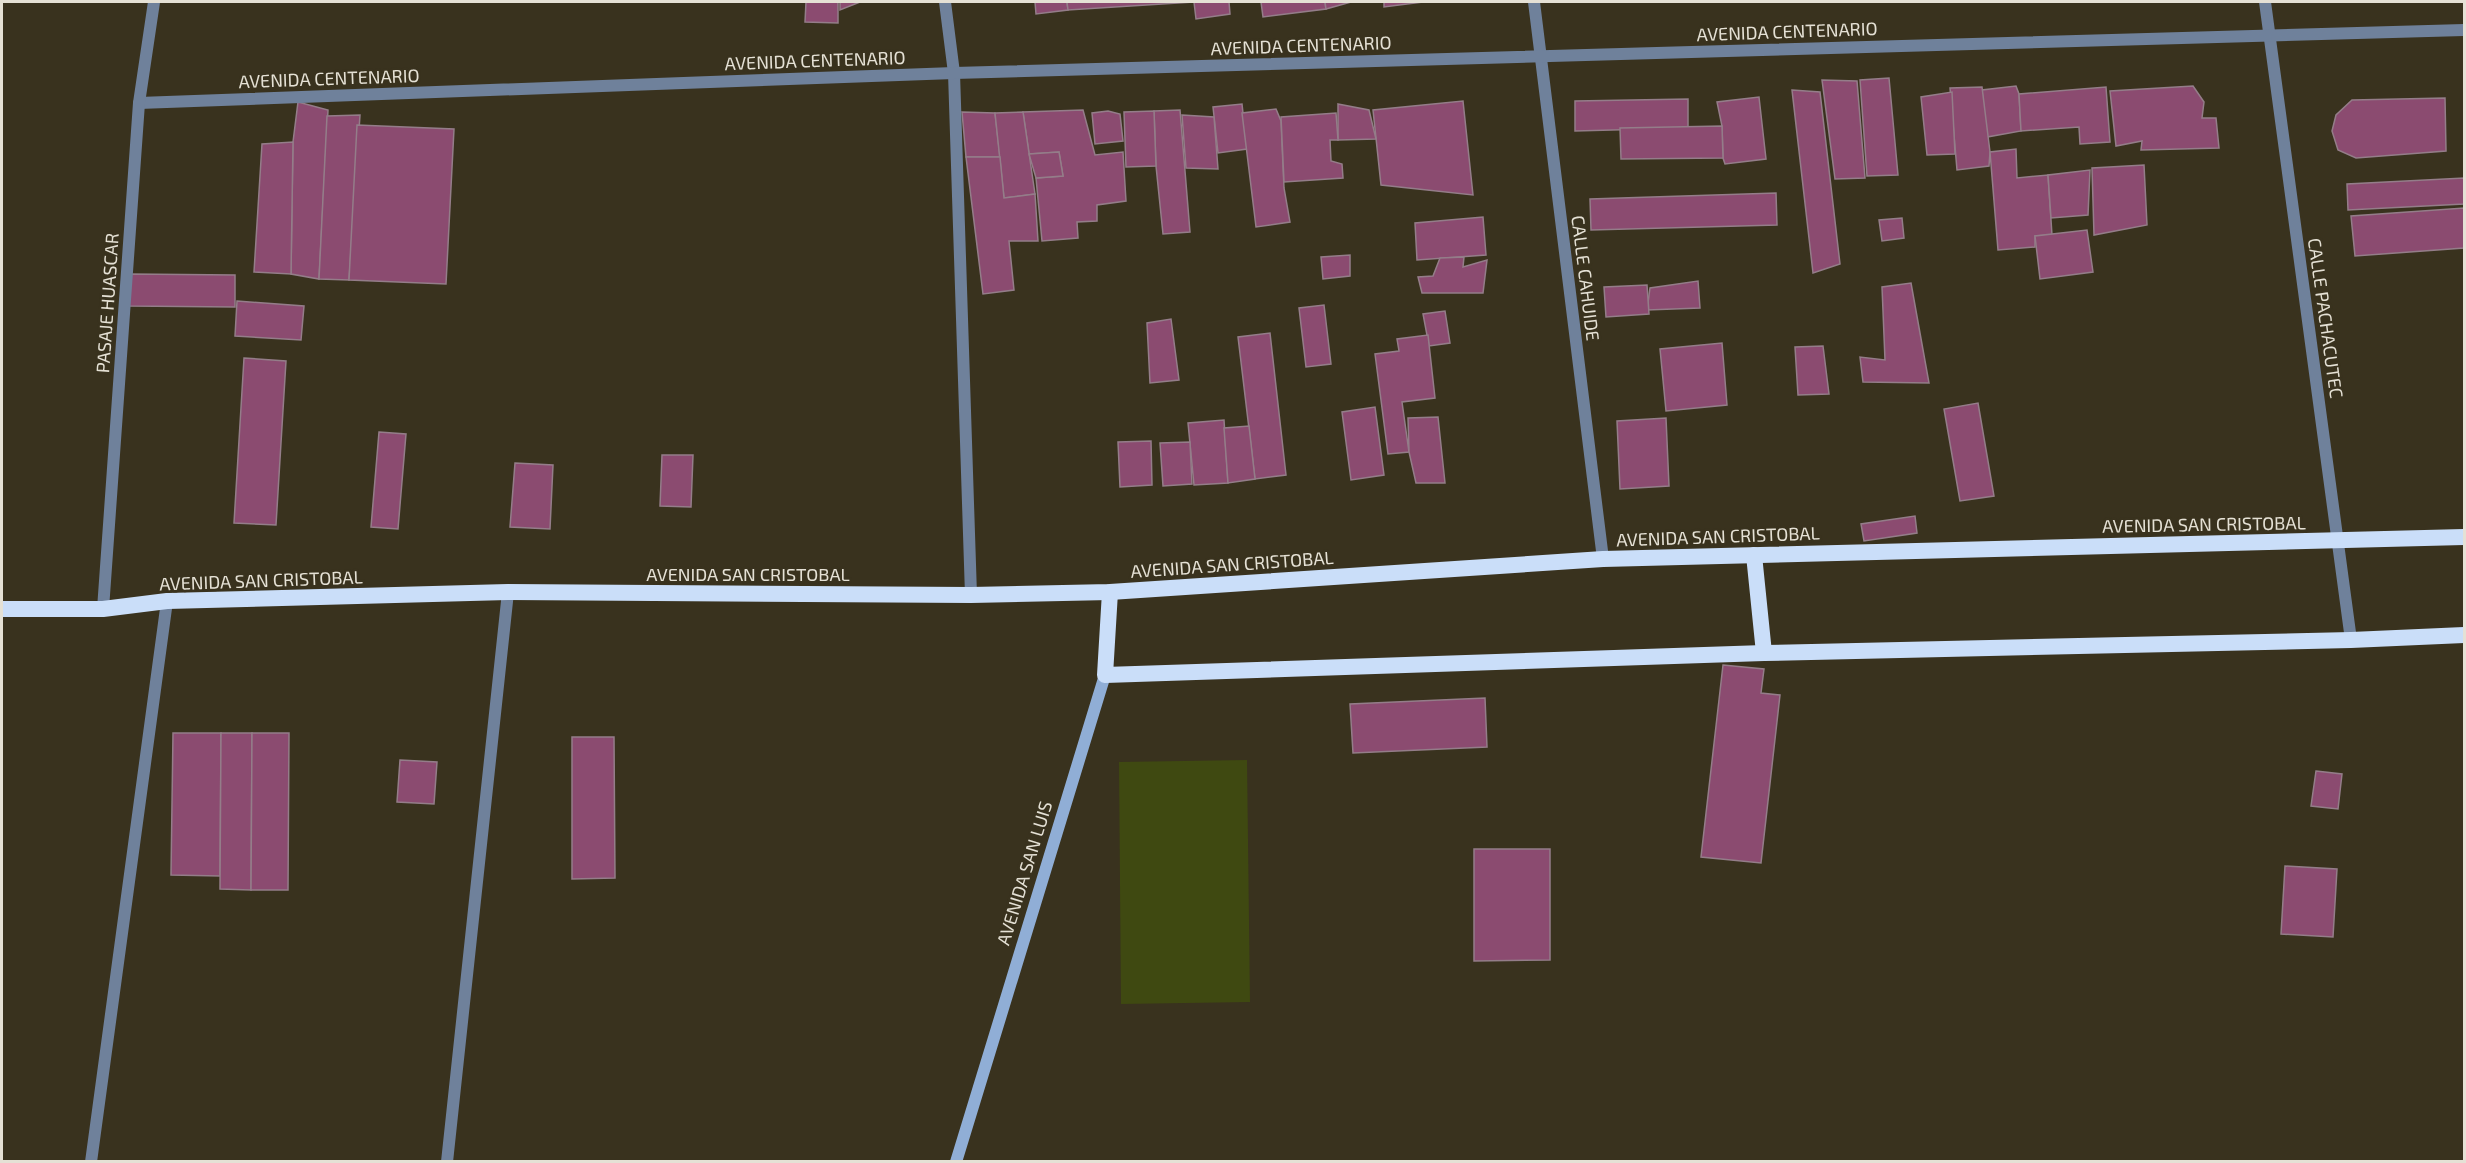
<svg xmlns="http://www.w3.org/2000/svg" width="2466" height="1163" font-family="'Exo 2',sans-serif">
<style>
.green{fill:#3f4911}
.building{fill:#8b4b70;stroke:#947d89;stroke-width:1.5}
.lines{fill:none;stroke-linecap:round;stroke-linejoin:round}
.minor{stroke:#6f819b;stroke-width:12}
.secondary{stroke:#90aed6;stroke-width:12}
.trunk{stroke:#cadef9;stroke-width:16}
.labels{text-anchor:middle;dominant-baseline:central;stroke-width:5;stroke-linejoin:round;paint-order:stroke}
.street-label{font-size:18px;fill:#e5e1d5;stroke:#39321e}
</style>
<rect width="100%" height="100%" fill="#39321e"/>
<polygon class="green" points="1247,760 1250,1002 1121,1004 1119,762"/>
<g class="building">
<polygon points="806,2 838,2 838,23 805,22"/>
<polygon points="840,2 860,2 840,10"/>
<polygon points="1035,2 1067,2 1068,10 1036,14"/>
<polygon points="1067,2 1194,2 1068,10"/>
<polygon points="1194,2 1229,2 1230,14 1196,19"/>
<polygon points="1261,2 1325,2 1326,9 1263,17"/>
<polygon points="1325,2 1351,2 1326,9"/>
<polygon points="1384,2 1423,2 1384,7"/>
<polygon points="1889,78 1898,175 1867,176 1860,80"/>
<polygon points="1822,80 1857,81 1865,178 1835,179"/>
<polygon points="2016,86 2019,94 2021,131 1987,137 1982,90"/>
<polygon points="2193,86 2204,102 2202,118 2216,118 2219,148 2141,150 2142,141 2116,146 2110,91"/>
<polygon points="1982,87 1990,152 1989,166 1957,170 1950,88"/>
<polygon points="2106,87 2110,142 2080,144 2079,127 2021,131 2019,94"/>
<polygon points="1792,90 1820,92 1840,264 1813,273"/>
<polygon points="1952,92 1955,154 1927,155 1921,97"/>
<polygon points="1759,97 1766,159 1725,164 1723,158 1722,126 1717,102"/>
<polygon points="2445,98 2446,151 2356,158 2338,150 2332,131 2336,115 2352,100"/>
<polygon points="1688,99 1688,128 1575,131 1575,101"/>
<polygon points="1463,101 1473,195 1381,185 1373,110"/>
<polygon points="298,102 328,110 319,279 291,274 293,142"/>
<polygon points="1242,104 1247,149 1218,153 1213,107"/>
<polygon points="1338,104 1369,110 1376,139 1338,140"/>
<polygon points="1276,109 1281,121 1284,188 1290,222 1256,227 1242,113"/>
<polygon points="1083,110 1095,155 1123,152 1126,201 1097,205 1097,221 1077,222 1078,238 1042,241 1036,178 1063,176 1059,152 1029,154 1023,112"/>
<polygon points="1180,110 1190,232 1163,234 1156,166 1154,111"/>
<polygon points="1108,111 1120,114 1123,141 1095,144 1092,113"/>
<polygon points="1154,111 1156,166 1126,167 1124,112"/>
<polygon points="962,112 995,113 1000,157 966,157"/>
<polygon points="1023,112 1035,194 1004,198 995,113"/>
<polygon points="1336,113 1338,140 1330,140 1331,161 1342,164 1343,178 1284,182 1281,117"/>
<polygon points="360,115 349,280 319,279 327,116"/>
<polygon points="1182,115 1214,117 1218,169 1186,168"/>
<polygon points="357,125 454,129 446,284 349,280"/>
<polygon points="1722,126 1723,158 1621,159 1620,128"/>
<polygon points="293,142 291,274 254,272 262,144"/>
<polygon points="2016,149 2017,178 2048,175 2052,235 2035,236 2035,247 1998,250 1990,152"/>
<polygon points="1059,152 1063,176 1036,178 1029,154"/>
<polygon points="966,157 1000,157 1004,198 1035,194 1038,241 1009,241 1014,290 983,294"/>
<polygon points="2144,165 2147,225 2094,235 2092,168"/>
<polygon points="2090,170 2088,215 2051,218 2048,175"/>
<polygon points="2464,178 2464,204 2348,210 2347,184"/>
<polygon points="1776,193 1777,225 1591,230 1590,199"/>
<polygon points="2464,208 2464,248 2355,256 2351,216"/>
<polygon points="1483,217 1486,255 1417,260 1415,223"/>
<polygon points="1902,218 1904,238 1882,241 1879,220"/>
<polygon points="2087,230 2093,272 2040,279 2035,236"/>
<polygon points="1350,255 1350,276 1323,279 1321,257"/>
<polygon points="1464,257 1463,267 1487,260 1483,293 1422,293 1418,277 1433,276 1440,258"/>
<polygon points="130,274 235,275 235,307 129,306"/>
<polygon points="1698,281 1700,308 1647,310 1650,288"/>
<polygon points="1911,283 1929,383 1863,382 1860,357 1885,360 1882,287"/>
<polygon points="1647,285 1649,314 1606,317 1604,287"/>
<polygon points="237,301 304,306 301,340 235,336"/>
<polygon points="1324,305 1331,364 1306,367 1299,308"/>
<polygon points="1445,311 1450,343 1429,346 1423,314"/>
<polygon points="1171,319 1179,380 1150,383 1147,323"/>
<polygon points="1270,333 1286,475 1255,479 1238,337"/>
<polygon points="1428,335 1435,398 1402,402 1409,452 1388,454 1375,354 1399,351 1397,339"/>
<polygon points="1722,343 1727,405 1666,411 1660,349"/>
<polygon points="1823,346 1829,394 1798,395 1795,347"/>
<polygon points="244,358 286,361 276,525 234,523"/>
<polygon points="1978,403 1994,496 1960,501 1944,409"/>
<polygon points="1375,407 1384,475 1351,480 1342,412"/>
<polygon points="1438,417 1445,483 1416,483 1409,452 1408,418"/>
<polygon points="1666,418 1669,486 1620,489 1617,421"/>
<polygon points="1224,420 1228,483 1194,485 1188,423"/>
<polygon points="1249,426 1255,479 1228,483 1224,428"/>
<polygon points="379,432 406,434 398,529 371,527"/>
<polygon points="1151,441 1152,485 1120,487 1118,442"/>
<polygon points="1190,442 1192,484 1163,486 1160,443"/>
<polygon points="662,455 693,455 691,507 660,506"/>
<polygon points="515,463 553,465 550,529 510,527"/>
<polygon points="1915,516 1917,533 1864,541 1861,524"/>
<polygon points="1723,665 1764,669 1761,693 1780,695 1761,863 1701,857"/>
<polygon points="1485,698 1487,747 1353,753 1350,704"/>
<polygon points="173,733 221,733 220,876 171,875"/>
<polygon points="221,733 252,733 251,890 220,889"/>
<polygon points="252,733 289,733 288,890 251,890"/>
<polygon points="572,737 614,737 615,878 572,879"/>
<polygon points="400,760 437,762 434,804 397,802"/>
<polygon points="2316,771 2342,774 2338,809 2311,806"/>
<polygon points="1474,849 1550,849 1550,960 1474,961"/>
<polygon points="2285,866 2337,869 2333,937 2281,934"/>
</g>
<g class="lines">
<g class="minor">
<polyline points="945,2 954,73 971,595"/>
<polyline points="1534,2 1603,559"/>
<polyline points="2265,2 2351,640"/>
<polyline points="139,103 954,73 2464,30"/>
<polyline points="103,609 139,103 154,2"/>
<polyline points="91,1162 167,601"/>
<polyline points="447,1162 508,592"/>
</g>
<polyline class="secondary" points="956,1162 1105,675"/>
<g class="trunk">
<polyline points="1754,555 1764,653"/>
<polyline points="1110,592 1105,675 1764,653 2351,640 2464,635"/>
<polyline points="2,609 103,609 167,601 508,592 971,595 1110,592 1603,559 2464,537"/>
</g>
</g>
<g class="labels">
<g class="street-label">
<text transform="translate(1787 31) rotate(-2)">AVENIDA CENTENARIO</text>
<text transform="translate(1301 45) rotate(-2)">AVENIDA CENTENARIO</text>
<text transform="translate(815 60) rotate(-2)">AVENIDA CENTENARIO</text>
<text transform="translate(329 78) rotate(-2)">AVENIDA CENTENARIO</text>
<text transform="translate(1586 278) rotate(83)">CALLE CAHUIDE</text>
<text transform="translate(107 303) rotate(-86)">PASAJE HUASCAR</text>
<text transform="translate(2326 318) rotate(82)">CALLE PACHACUTEC</text>
<text transform="translate(2204 524) rotate(-1)">AVENIDA SAN CRISTOBAL</text>
<text transform="translate(1718 536) rotate(-2)">AVENIDA SAN CRISTOBAL</text>
<text transform="translate(1232 564) rotate(-4)">AVENIDA SAN CRISTOBAL</text>
<text x="748" y="574">AVENIDA SAN CRISTOBAL</text>
<text transform="translate(261 580) rotate(-2)">AVENIDA SAN CRISTOBAL</text>
<text transform="translate(1024 873) rotate(-73)">AVENIDA SAN LUIS</text>
</g>
</g>
<rect width="2466" height="1163" fill="none" stroke="#e5e1d5" stroke-width="6"/>
</svg>
